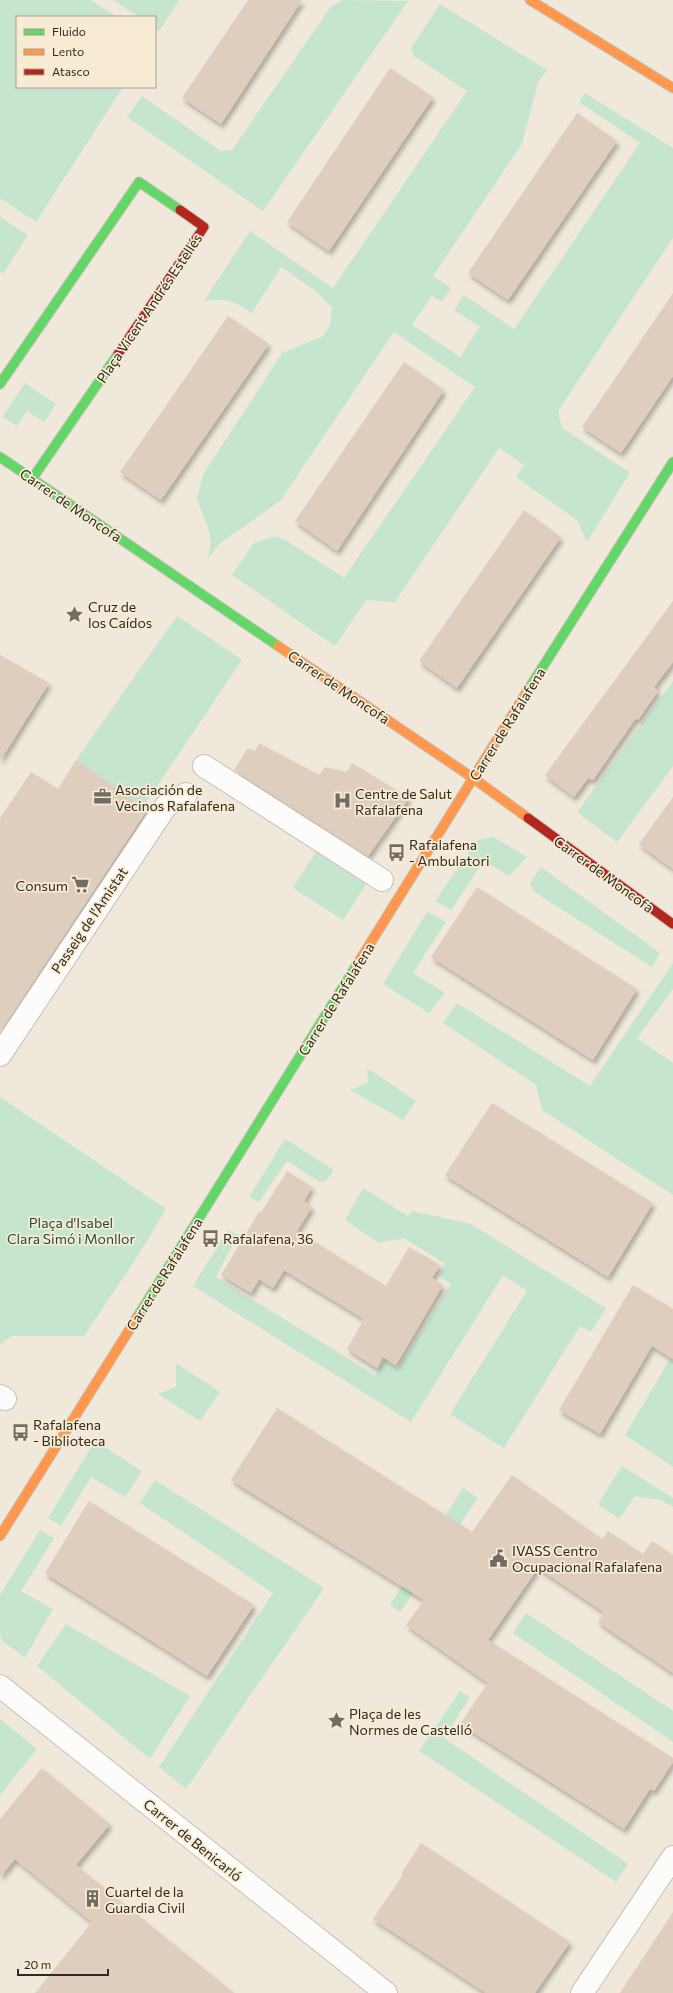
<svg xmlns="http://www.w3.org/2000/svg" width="673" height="1993" font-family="Commissioner,sans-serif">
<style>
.green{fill:#c6e5cf}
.building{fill:#dfcebe;filter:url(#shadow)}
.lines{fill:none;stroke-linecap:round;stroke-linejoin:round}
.street-casing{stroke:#c7c2b8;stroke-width:24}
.fast-casing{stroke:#c7c2b8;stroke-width:11}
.slow-casing{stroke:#c7c2b8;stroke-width:11}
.jam-casing{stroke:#c7c2b8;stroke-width:11}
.street{stroke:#fdfcfa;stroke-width:22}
.fast{stroke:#63d668;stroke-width:9}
.slow{stroke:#ff974d;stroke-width:9}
.jam{stroke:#b3261e;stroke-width:9}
.labels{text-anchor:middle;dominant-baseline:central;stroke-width:3.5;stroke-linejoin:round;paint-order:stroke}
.street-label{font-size:14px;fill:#2e2a21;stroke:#f7ecd3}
.poi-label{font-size:14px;fill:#2e2a21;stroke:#f7ecd3;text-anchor:start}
.park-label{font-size:14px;fill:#234c3b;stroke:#f7ecd3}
</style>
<defs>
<filter id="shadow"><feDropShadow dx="2.5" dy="4.5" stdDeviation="2" flood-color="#0004"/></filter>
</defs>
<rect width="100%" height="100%" fill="#efe8db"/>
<g class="green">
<polygon points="0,0 91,0 117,17 17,17 17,87 123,87 36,222 0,198"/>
<polygon points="113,0 179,0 159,31 155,28 155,17 139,17"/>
<polygon points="342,0 408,1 263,211 127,117 142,96 221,151 232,150 330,8"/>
<path d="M440 4 547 70 538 82 522 144 433 276 451 288 442 302 432 296 412 325 460 357 480 327 454 310 464 295 514 329 640 143 579 102 585 93 673 148V238L558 411 562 428 630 473 587 542 577 520 516 477 524 465 499 448 395 602 366 600 335 646 232 575 254 543 275 536 287 541 344 578 475 387 394 332 280 501 219 544 208 559 211 542 208 527 197 499 203 475 282 353 323 336 330 325 332 308 317 292 281 267 252 313C231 300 228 298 204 301L250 231 333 288 467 91 414 56 411 48Z"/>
<polygon points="0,217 28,235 3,274 0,272"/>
<polygon points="25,383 56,404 44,422 27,411 17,426 2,417"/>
<polygon points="177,616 242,660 143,807 76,760"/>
<polygon points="673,681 673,766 617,842 577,812"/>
<polygon points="494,837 527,857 509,876 484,861 451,910 435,901 477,840"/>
<polygon points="317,850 367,883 343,920 293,888"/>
<polygon points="541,867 660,953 652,967 536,893 530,884"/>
<polygon points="427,912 446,922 413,973 445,993 429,1013 383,984"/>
<polygon points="673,963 673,989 637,1038 673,1063 673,1195 542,1110 536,1085 443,1023 457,1003 590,1086"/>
<polygon points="367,1068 416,1101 403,1120 350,1090 368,1083"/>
<polygon points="0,1097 166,1209 139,1254 84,1336 12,1336 0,1344"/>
<polygon points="285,1139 334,1170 326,1181 320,1182 287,1161 259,1202 249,1197"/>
<polygon points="363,1188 408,1216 412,1211 471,1224 606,1308 591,1332 580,1326 504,1448 450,1414 527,1291 503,1275 411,1422 193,1286 228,1230 238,1235 216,1277 375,1375 385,1360 398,1369 451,1284 439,1276 445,1264 404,1238 379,1243 345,1220"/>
<polygon points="670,1359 673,1361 673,1467 625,1435"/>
<polygon points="176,1363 220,1392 200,1421 158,1394 176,1387"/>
<polygon points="95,1441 142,1471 125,1497 91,1477 61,1526 48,1518"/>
<polygon points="622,1466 673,1498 673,1507 661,1500 635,1496 619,1519 598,1504"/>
<polygon points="155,1480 324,1588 186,1789 159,1767 273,1593 140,1503"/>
<polygon points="463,1488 478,1498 400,1612 390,1605"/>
<polygon points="40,1530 54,1538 21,1591 53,1609 25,1657 2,1641 0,1633 0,1595"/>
<polygon points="526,1613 673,1711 673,1742 513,1633"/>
<polygon points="66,1624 190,1696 150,1759 37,1666"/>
<polygon points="460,1691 470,1697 444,1738 628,1864 616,1882 419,1751"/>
<polygon points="0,1719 37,1749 0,1795"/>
</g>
<g class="building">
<polygon points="248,0 302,0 221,124 182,98"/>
<polygon points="390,68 433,97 329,251 287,222"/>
<polygon points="577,113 617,141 508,300 468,273"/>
<polygon points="673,293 673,376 621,453 582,427"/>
<polygon points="228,316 269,344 161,500 120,472"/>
<polygon points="404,362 444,390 337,551 295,521"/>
<polygon points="524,510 561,537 457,688 419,661"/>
<polygon points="673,601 673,662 654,687 658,691 638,720 636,718 593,780 588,778 574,797 545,775"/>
<polygon points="0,655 49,683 0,761"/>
<polygon points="259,743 319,775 325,767 347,772 352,763 409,798 368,856 234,770 248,748 255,751"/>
<polygon points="76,760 147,810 0,1032 0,818 31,772 58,789"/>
<polygon points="673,797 673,869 639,844"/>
<polygon points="477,887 637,989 593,1060 431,957"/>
<polygon points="492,1103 653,1203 608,1277 445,1175"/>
<polygon points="287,1171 312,1187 304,1201 312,1207 297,1231 386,1286 409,1247 440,1265 432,1278 443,1285 396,1365 383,1357 377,1368 347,1349 364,1319 284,1270 273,1288 259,1279 251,1293 221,1275 259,1212 261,1213"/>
<polygon points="633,1285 673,1309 673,1359 652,1346 600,1434 559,1410"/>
<polygon points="277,1408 472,1532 512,1475 602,1539 608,1531 643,1554 652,1541 673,1555 673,1673 598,1622 604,1612 538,1568 488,1640 673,1758 673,1762 654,1791 650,1789 624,1829 460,1724 488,1683 406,1625 424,1600 231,1480"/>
<polygon points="89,1501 254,1605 207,1676 45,1573"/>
<polygon points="42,1768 110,1824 76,1865 234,1993 35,1993 92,1922 15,1859 0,1877 0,1819"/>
<polygon points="421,1843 570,1942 535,1993 486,1993 373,1919 403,1875 401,1874"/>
<polygon points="673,1912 673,1993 620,1993"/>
</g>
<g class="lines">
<defs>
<g id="street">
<polyline points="204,766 382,880"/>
<polyline points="0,1055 166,806 186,794"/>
<polyline points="0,1396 5,1399"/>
<polyline points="0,1686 386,1993"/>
<polyline points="582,1993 673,1857"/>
</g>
<g id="fast">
<polyline points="0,384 139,182 180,210"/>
<polyline points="0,457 278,646"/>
<polyline points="32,479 118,354"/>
<polyline points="528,690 673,462"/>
<polyline points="138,1316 358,963"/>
</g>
<g id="slow">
<polyline points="530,0 673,88"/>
<polyline points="278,646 473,778 528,818"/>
<polyline points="358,963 528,690"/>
<polyline points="0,1536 138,1316"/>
</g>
<g id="jam">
<polyline points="118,354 204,227 180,210"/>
<polyline points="528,818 673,924"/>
</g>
</defs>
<use href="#street" class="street-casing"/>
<use href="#fast" class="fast-casing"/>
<use href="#slow" class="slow-casing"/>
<use href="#jam" class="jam-casing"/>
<use href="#street" class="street"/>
<use href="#fast" class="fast"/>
<use href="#slow" class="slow"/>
<use href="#jam" class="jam"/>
</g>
<defs>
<symbol id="sight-bare" viewBox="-9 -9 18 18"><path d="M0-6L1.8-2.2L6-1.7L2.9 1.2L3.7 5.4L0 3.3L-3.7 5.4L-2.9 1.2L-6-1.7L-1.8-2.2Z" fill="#726c62" stroke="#f7ecd3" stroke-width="2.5" paint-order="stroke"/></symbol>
<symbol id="office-bare" viewBox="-9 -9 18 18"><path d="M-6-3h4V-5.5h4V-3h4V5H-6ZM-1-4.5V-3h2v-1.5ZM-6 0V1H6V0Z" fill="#726c62" stroke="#f7ecd3" stroke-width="2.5" paint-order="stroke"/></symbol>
<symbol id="hospital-bare" viewBox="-9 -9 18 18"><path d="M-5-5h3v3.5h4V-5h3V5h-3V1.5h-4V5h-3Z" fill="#726c62" stroke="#f7ecd3" stroke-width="2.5" paint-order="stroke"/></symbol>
<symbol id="bus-bare" viewBox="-9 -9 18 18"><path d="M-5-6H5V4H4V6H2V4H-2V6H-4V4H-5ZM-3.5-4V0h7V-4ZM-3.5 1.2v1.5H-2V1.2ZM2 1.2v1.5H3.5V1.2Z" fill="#726c62" stroke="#f7ecd3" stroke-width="2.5" paint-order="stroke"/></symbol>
<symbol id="supermarket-bare" viewBox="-9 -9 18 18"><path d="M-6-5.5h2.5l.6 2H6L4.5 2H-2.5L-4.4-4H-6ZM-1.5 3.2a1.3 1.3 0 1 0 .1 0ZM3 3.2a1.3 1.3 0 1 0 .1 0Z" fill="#726c62" stroke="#f7ecd3" stroke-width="2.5" paint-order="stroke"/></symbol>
<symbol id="civic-bare" viewBox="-9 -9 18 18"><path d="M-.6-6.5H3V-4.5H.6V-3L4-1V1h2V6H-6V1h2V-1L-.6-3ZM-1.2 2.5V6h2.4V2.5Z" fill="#726c62" stroke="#f7ecd3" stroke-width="2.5" paint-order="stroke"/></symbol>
<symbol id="building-bare" viewBox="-9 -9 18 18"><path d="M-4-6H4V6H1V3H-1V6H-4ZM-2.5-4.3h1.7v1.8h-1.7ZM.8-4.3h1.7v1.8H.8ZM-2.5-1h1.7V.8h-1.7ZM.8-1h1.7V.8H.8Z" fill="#726c62" stroke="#f7ecd3" stroke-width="2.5" paint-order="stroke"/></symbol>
</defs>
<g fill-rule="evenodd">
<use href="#sight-bare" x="62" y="602" width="25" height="25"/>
<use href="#office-bare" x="90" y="784" width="25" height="25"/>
<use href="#hospital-bare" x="330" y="788" width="25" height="25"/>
<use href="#bus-bare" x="384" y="840" width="25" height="25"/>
<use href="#supermarket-bare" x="68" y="872" width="25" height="25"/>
<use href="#bus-bare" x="198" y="1226" width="25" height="25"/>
<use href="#bus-bare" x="8" y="1420" width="25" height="25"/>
<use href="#civic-bare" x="486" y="1546" width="25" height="25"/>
<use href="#sight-bare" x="324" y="1708" width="25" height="25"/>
<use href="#building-bare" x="80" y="1886" width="25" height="25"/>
</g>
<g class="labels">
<g class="street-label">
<text transform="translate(149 308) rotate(-56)">Plaça Vicent Andrés Estellés</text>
<text transform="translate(71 505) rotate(34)">Carrer de Moncofa</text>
<text transform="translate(339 687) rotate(34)">Carrer de Moncofa</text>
<text transform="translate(507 724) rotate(-58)">Carrer de Rafalafena</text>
<text transform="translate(604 874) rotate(36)">Carrer de Moncofa</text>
<text transform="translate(89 920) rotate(-56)">Passeig de l'Amistat</text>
<text transform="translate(336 999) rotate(-58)">Carrer de Rafalafena</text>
<text transform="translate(164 1274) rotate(-58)">Carrer de Rafalafena</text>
<text transform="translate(193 1840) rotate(39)">Carrer de Benicarló</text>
</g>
<g class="poi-label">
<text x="88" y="606">Cruz de<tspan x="88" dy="16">los Caídos</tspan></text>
<text x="115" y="789">Asociación de<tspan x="115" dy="16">Vecinos Rafalafena</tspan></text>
<text x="355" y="793">Centre de Salut<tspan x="355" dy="16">Rafalafena</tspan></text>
<text x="409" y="844">Rafalafena<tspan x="409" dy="16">- Ambulatori</tspan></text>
<text x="68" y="885" text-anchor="end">Consum</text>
<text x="223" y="1238">Rafalafena, 36</text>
<text x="33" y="1424">Rafalafena<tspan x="33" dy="16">- Biblioteca</tspan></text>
<text x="512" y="1550">IVASS Centro<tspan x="512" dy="16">Ocupacional Rafalafena</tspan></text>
<text x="349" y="1713">Plaça de les<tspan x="349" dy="16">Normes de Castelló</tspan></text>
<text x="105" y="1891">Cuartel de la<tspan x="105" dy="16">Guardia Civil</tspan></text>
</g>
<g class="park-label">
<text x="71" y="1222">Plaça d'Isabel<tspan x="71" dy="16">Clara Simó i Monllor</tspan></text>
</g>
</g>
<rect x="16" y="16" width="140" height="72" fill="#f7ecd3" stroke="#a79e8c"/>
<rect x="24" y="29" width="20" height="6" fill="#63d668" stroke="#a79e8c"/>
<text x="52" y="36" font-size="12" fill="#2e2a21">Fluido</text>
<rect x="24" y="49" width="20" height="6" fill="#ff974d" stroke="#a79e8c"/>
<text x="52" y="56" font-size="12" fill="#2e2a21">Lento</text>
<rect x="24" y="69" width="20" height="6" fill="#b3261e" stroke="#a79e8c"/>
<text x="52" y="76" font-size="12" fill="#2e2a21">Atasco</text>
<path d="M18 1969v6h90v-6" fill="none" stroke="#2e2a21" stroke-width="2"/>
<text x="24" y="1969" font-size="12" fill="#2e2a21" stroke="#f7ecd3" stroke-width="3" paint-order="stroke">20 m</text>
</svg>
